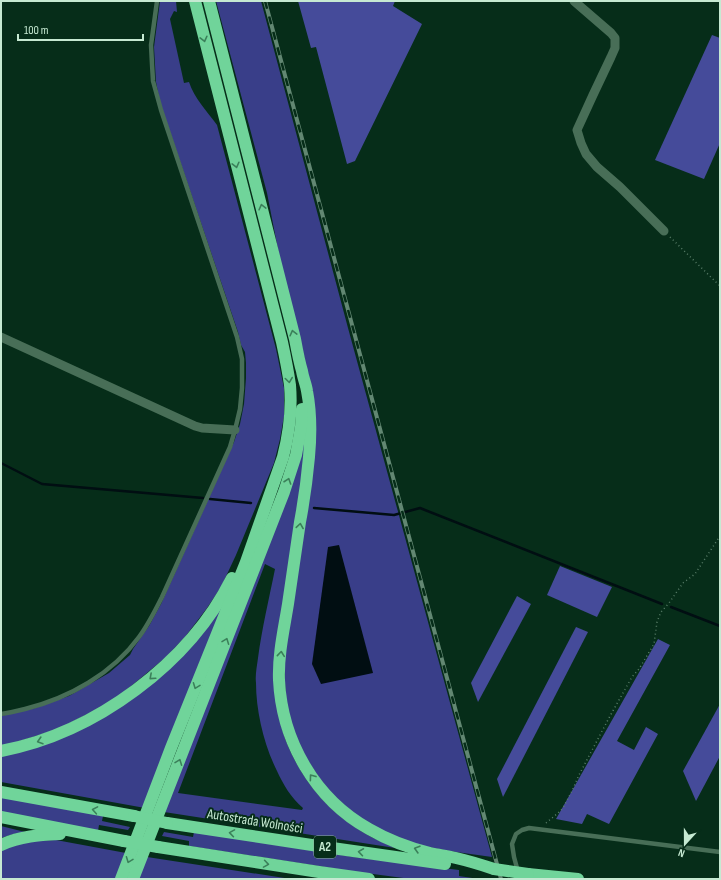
<svg xmlns="http://www.w3.org/2000/svg" width="721" height="880" font-family="'Sofia Sans Condensed',sans-serif">
<style>
.green{fill:#393e89;fill-rule:evenodd}
.forest{fill:#454b9a}
.water{fill:#010e12}
.lines{fill:none;stroke-linecap:round;stroke-linejoin:round}
.stream{stroke:#010e12;stroke-width:2.5}
.path{stroke:#587d68;stroke-width:1.5;stroke-dasharray:1 3;stroke-linecap:butt}
.service{stroke:#486e57;stroke-width:4.5}
.minor{stroke:#486e57;stroke-width:9}
.motorway{stroke:#70d49a;stroke-width:12}
.rail-casing{stroke:#628772;stroke-width:4}
.rail{stroke:#062d19;stroke-width:2.5;stroke-dasharray:8;stroke-linecap:butt}
.motorway-bridge{stroke:#70d49a;stroke-width:12}
.oneway{stroke:#3b805a}
.labels{text-anchor:middle;dominant-baseline:central;stroke-width:4;stroke-linejoin:round;paint-order:stroke}
.shield{fill:#062d19;stroke:#8cb19a;stroke-width:1}
.shield-label{font-size:13px;font-weight:bold;fill:#c6e9d2}
.street-label{font-size:14px;fill:#c6e9d2;stroke:#062d19}
</style>
<rect width="100%" height="100%" fill="#062d19"/>
<g class="green">
<path d="M160 1H176L177 12 174 11 170 19 184 83 189 82C194 98 207 111 217 125L276 349 284 388V416L280 439 274 463 236 555 221 587 207 608 185 637 165 658 113 701 58 729 1 747V716L35 708 69 696 109 673 130 655 133 649 149 626 161 604 234 442 240 424 244 404 246 378V363L245 352 241 345 238 332 160 102 156 82 154 47Z"/>
<polygon points="216,1 261,1 348,328 492,857 449,851 423,846 397,838 362,820 329,792 298,746 287,710 285,683 285,658 312,400 304,356 282,270 267,193"/>
<path d="M306 434 279 717C281 725 283 733 286 741 299 774 322 805 352 825 365 835 380 841 395 848L164 812ZM265 564 275 569C269 599 262 628 258 658 257 666 255 675 256 683 256 711 264 745 277 771 283 784 291 798 303 808L302 810 178 793Z"/>
<polygon points="226,597 145,808 1,782 1,755 112,711"/>
<polygon points="1,797 103,816 102,821 130,827 128,830 99,825 98,831 1,812"/>
<polygon points="1,826 25,832 14,834 1,838"/>
<polygon points="164,832 193,837 194,832 354,857 459,870 459,876 479,879 411,879 350,871 189,846 189,841 162,836"/>
<polygon points="56,840 126,853 116,879 1,879 1,848 16,842"/>
<polygon points="147,857 291,879 138,879"/>
</g>
<g class="forest">
<polygon points="298,1 395,1 393,6 422,24 355,161 347,164 316,47 311,48"/>
<polygon points="712,35 720,38 720,143 704,179 655,160"/>
<polygon points="560,566 612,587 597,617 547,595"/>
<polygon points="517,596 531,604 478,702 471,683"/>
<polygon points="576,627 588,632 503,797 497,779"/>
<polygon points="658,639 670,645 617,741 634,750 646,727 658,734 609,824 587,814 582,824 556,819"/>
<polygon points="720,704 720,756 696,801 683,771"/>
</g>
<polygon class="water" points="339,545 373,673 321,684 312,664 328,547"/>
<g class="lines">
<g class="stream">
<polyline points="1,463 42,484 203,498"/>
<polyline points="210,499 251,503"/>
<polyline points="314,508 394,515 420,508 662,604"/>
<polyline points="671,607 720,626"/>
</g>
<g class="path">
<polyline points="670,237 720,286"/>
<polyline points="546,823 558,813 563,808 572,791 579,775 610,716 632,677 639,669 654,644 657,622 661,612 669,603 683,583 695,574 720,536"/>
</g>
<g class="service">
<path d="M1 714C9 713 17 711 25 709 69 698 112 674 139 637 148 625 155 611 162 597L230 447 235 430 240 409 242 388V359L237 337 161 110 153 81 152 64 151 45 157 1"/>
<polyline points="520,879 514,857 512,844 516,834 522,830 529,828 720,852"/>
</g>
<g class="minor">
<polyline points="574,1 611,33 615,38 615,48 611,57 593,95 577,130 581,143 586,154 597,167 620,187 664,231"/>
<polyline points="1,337 195,426 202,428 235,430"/>
</g>
<g class="motorway">
<path d="M209 1 295 339C297 350 299 361 302 371 303 378 306 384 307 391 311 412 311 435 309 457 307 479 304 501 300 522 296 550 292 577 288 604 284 629 278 654 279 680 282 741 315 799 369 829 388 840 409 848 430 853 439 855 448 856 456 858 469 861 482 865 494 869"/>
<path d="M1 751C95 733 189 664 232 578"/>
<polyline points="1,792 134,816"/>
<polyline points="1,817 124,841"/>
<polyline points="167,823 325,847 445,864"/>
<path d="M1 845C20 836 40 835 60 834"/>
<polyline points="158,847 319,872 369,879"/>
<polyline points="528,874 578,879"/>
<path d="M121 879 171 748 246 562 283 457C289 434 292 409 290 385 288 371 285 356 282 342L195 1"/>
<polyline points="133,879 284,492 296,455 301,427 302,409"/>
</g>
<defs>
<polyline id="rail" points="265,1 501,879"/>
</defs>
<use href="#rail" class="rail-casing"/>
<use href="#rail" class="rail"/>
<g class="motorway-bridge">
<polyline points="134,816 167,823"/>
<polyline points="124,841 158,847"/>
<polyline points="494,869 528,874"/>
</g>
</g>
<defs><path id="oneway-chevron" d="M-2-3.5L2.5 0L-2 3.5" fill="none" stroke-width="1.6" stroke-linecap="round" stroke-linejoin="round"/></defs>
<g class="oneway">
<use href="#oneway-chevron" transform="translate(204 39) rotate(76)"/>
<use href="#oneway-chevron" transform="translate(236 165) rotate(76)"/>
<use href="#oneway-chevron" transform="translate(262 207) rotate(-104)"/>
<use href="#oneway-chevron" transform="translate(293 333) rotate(-104)"/>
<use href="#oneway-chevron" transform="translate(289 380) rotate(82)"/>
<use href="#oneway-chevron" transform="translate(288 481) rotate(-71)"/>
<use href="#oneway-chevron" transform="translate(300 526) rotate(-81)"/>
<use href="#oneway-chevron" transform="translate(226 641) rotate(-69)"/>
<use href="#oneway-chevron" transform="translate(281 654) rotate(-84)"/>
<use href="#oneway-chevron" transform="translate(152 677) rotate(138)"/>
<use href="#oneway-chevron" transform="translate(196 686) rotate(111)"/>
<use href="#oneway-chevron" transform="translate(40 741) rotate(163)"/>
<use href="#oneway-chevron" transform="translate(179 762) rotate(-69)"/>
<use href="#oneway-chevron" transform="translate(312 777) rotate(-126)"/>
<use href="#oneway-chevron" transform="translate(95 810) rotate(-170)"/>
<use href="#oneway-chevron" transform="translate(232 833) rotate(-171)"/>
<use href="#oneway-chevron" transform="translate(417 849) rotate(-164)"/>
<use href="#oneway-chevron" transform="translate(361 852) rotate(-172)"/>
<use href="#oneway-chevron" transform="translate(129 860) rotate(111)"/>
<use href="#oneway-chevron" transform="translate(266 864) rotate(9)"/>
</g>
<g class="labels">
<rect class="shield" x="314" y="836" width="22" height="22" rx="3"/>
<g class="shield-label">
<text x="325" y="847">A2</text>
</g>
<g class="street-label">
<text transform="translate(255 821) rotate(9)">Autostrada Wolności</text>
</g>
</g>
<rect width="721" height="880" fill="none" stroke="#c6e9d2" stroke-width="4"/>
<g transform="translate(685 844) rotate(201)" stroke="#062d19" stroke-width="3" paint-order="stroke">
<path d="M0-3L7 15L0 10L-7 15Z" fill="#c6e9d2"/>
<text y="-6" font-size="11" font-weight="bold" text-anchor="middle" fill="#c6e9d2">N</text>
</g>
<path d="M18 34v6h125v-6" fill="none" stroke="#c6e9d2" stroke-width="2"/>
<text x="24" y="34" font-size="12" fill="#c6e9d2" stroke="#062d19" stroke-width="3" paint-order="stroke">100 m</text>
</svg>
